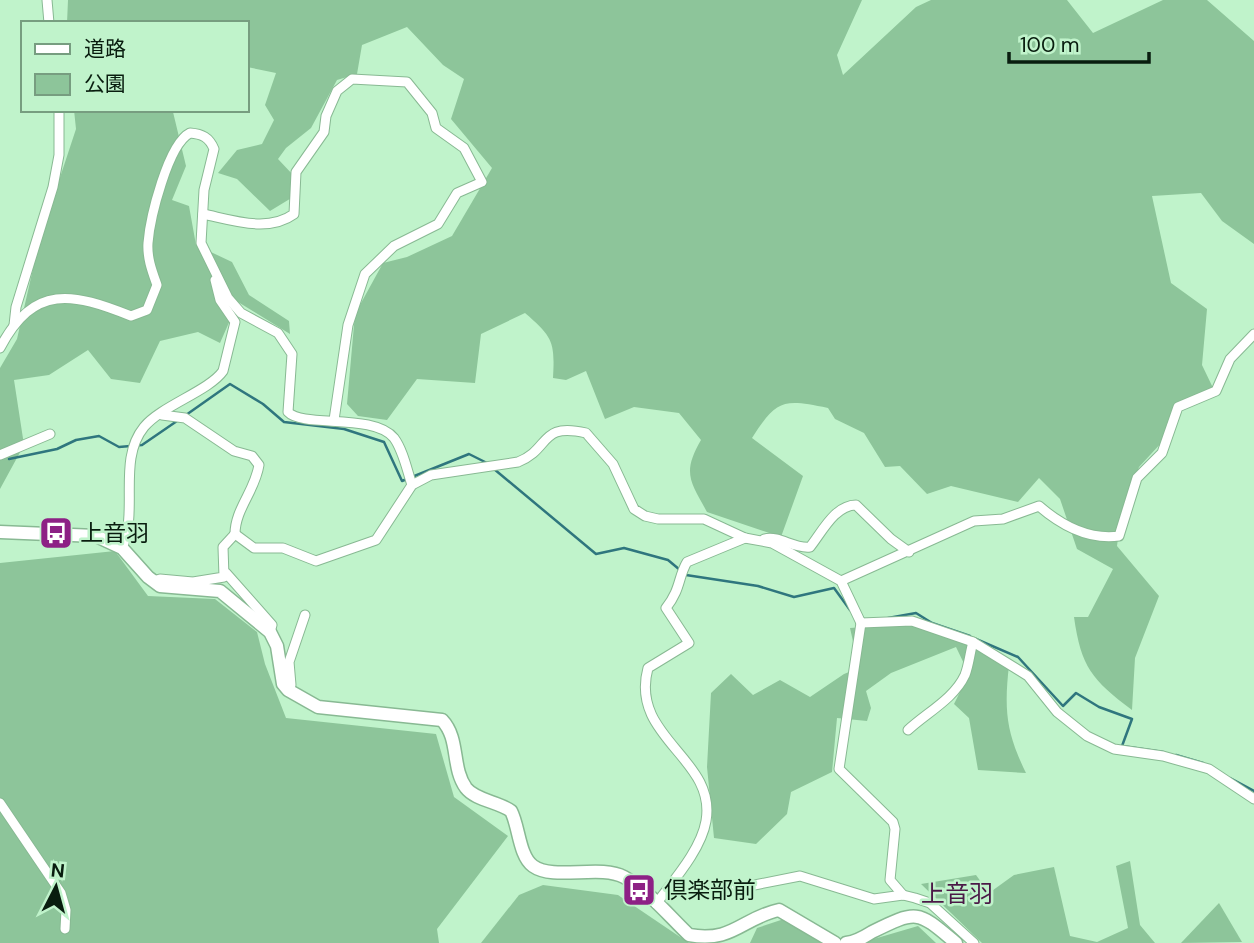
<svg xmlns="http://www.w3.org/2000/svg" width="1254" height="943" font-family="'DM Sans','Noto Sans JP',sans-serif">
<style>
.green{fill:#8dc59a}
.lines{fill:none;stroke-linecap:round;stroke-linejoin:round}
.stream{stroke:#2f767e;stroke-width:2.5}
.minor-casing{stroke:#88b993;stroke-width:11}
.secondary-casing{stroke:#88b993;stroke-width:15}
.minor{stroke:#fff;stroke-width:9}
.secondary{stroke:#fff;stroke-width:12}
.labels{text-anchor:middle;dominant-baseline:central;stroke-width:5;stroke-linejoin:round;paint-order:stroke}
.poi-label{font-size:23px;fill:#091d0f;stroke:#c0f3cb;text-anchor:start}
.neighbourhood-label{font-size:24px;fill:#4b1847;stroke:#c0f3cb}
</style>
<rect width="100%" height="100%" fill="#c0f3cb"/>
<g class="green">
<path d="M68 0H862L837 55 843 75 916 7 931 0H1067L1093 33 1163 0H1207L1254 41V244L1222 221 1201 193 1152 196 1171 283 1207 309 1202 365 1214 390 1174 405 1163 441 1139 467 1120 523 1117 546 1159 596 1135 658 1132 710C1092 680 1081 667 1074 617H1088L1113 569 1077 549 1060 499 1039 478 1018 502 951 486 927 494 900 466 885 467 864 433 835 419 828 408C783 399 777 399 752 438L803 476 781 537 707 512C690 481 682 473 701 440L679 413 634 407 605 419 586 371 566 380 553 378C555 342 553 337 525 313L481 334 475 383 417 379 387 420 358 416 347 404 355 314 383 263 407 257 452 236 492 168 451 119 464 79 443 65 407 27 362 45 357 74 337 80 311 128 286 148 278 159 294 176 293 197 270 211 237 179 218 173 237 150 262 144 274 120 265 105 276 73 247 67V23H67Z"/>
<polygon points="74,110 176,110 173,112 186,166 172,200 189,206 196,245 232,262 249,295 289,321 290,334 238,302 220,343 198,332 160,341 140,383 111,379 88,350 49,375 14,380 24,445 0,489 0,368 17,339 40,238 76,129"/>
<polygon points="115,551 148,596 215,599 257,632 265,664 286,718 436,734 454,797 508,836 437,929 439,943 0,943 0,563"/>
<path d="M907 624 966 644 1009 665C1004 710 1006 732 1026 773L978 770 969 718 954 704 969 674 956 647 891 673 866 691 871 708 867 721 837 718 832 772 791 792 787 814 756 844 714 838 707 767 711 693 731 674 753 695 780 680 810 697 844 674 859 668 850 628Z"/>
<polygon points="1130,861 1140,925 1155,943 982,943 921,884 976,875 989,893 1014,875 1054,867 1070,936 1097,942 1128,928 1116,866"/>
<polygon points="543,885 618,895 689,943 481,943 519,895"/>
<polygon points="1219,903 1242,942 1181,943"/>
<polygon points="787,918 828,943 750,943 757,928"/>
<polygon points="918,926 936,943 860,943"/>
</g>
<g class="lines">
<g class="stream">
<polyline points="186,415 230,384 263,404 284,422 344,429 384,442 402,481 469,454 489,464"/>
<polyline points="9,459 57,449 76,440 99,436 119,447 142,445 177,421"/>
<polyline points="494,469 596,554 624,548 668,560 686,575 758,586 794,597 834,588 850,610"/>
<polyline points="888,618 916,613 932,623 970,636"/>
<polyline points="976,639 1018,657 1063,706 1076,693 1099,707 1132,719 1122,746 1163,752"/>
<polyline points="1176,755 1203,763"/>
<polyline points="1230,778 1254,791"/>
</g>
<defs>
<g id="minor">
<polyline points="47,0 49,23"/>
<path d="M203 214C232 220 268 233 294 214L296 172 324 132 326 116 337 91 352 79 407 82 432 113 436 128 464 148 482 182 457 193 438 224 394 246 365 274 348 325 334 420"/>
<polyline points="14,325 16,307 53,187 59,155 59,110"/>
<path d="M0 348C34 283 73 293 131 316L147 310 157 285C152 271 147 258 148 243 150 218 168 144 190 133 202 134 209 137 214 149L204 190 201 243 228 298 241 313 278 333 292 354 288 412C303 428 374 413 394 438 403 450 407 470 412 485"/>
<path d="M162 415 185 418 234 451 252 456 259 465C255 491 235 509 235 534"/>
<polyline points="0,455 50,434"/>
<path d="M235 534 254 548H283L316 561 376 540 412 485 431 475 518 462C551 449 539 422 586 433L613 464 634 509 645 516 658 519H704L745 538 772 543 841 581 861 623 912 621 973 642 1028 676 1057 712 1087 736 1114 749 1163 756 1209 769 1254 799"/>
<path d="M764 539C780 535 793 549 810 547 822 532 835 505 856 505L891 539 909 552"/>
<path d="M122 548C139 511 117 460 144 427 161 406 209 391 223 371L235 322 220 300 215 280"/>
<polyline points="226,573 272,625 270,632"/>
<polyline points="153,581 160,579 193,582 224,577 223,547 235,534"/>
<path d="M841 581 974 521 1003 519 1039 506C1061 525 1089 540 1119 536L1137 478 1162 453 1178 407 1216 391 1230 359 1254 334"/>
<polyline points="861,623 839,769 893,822 895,829 890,880 903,895"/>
<polyline points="288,690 291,685 289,662 305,615"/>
<path d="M908 730C926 713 954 699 965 675 969 665 970 652 973 642"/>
<polyline points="0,803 61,893 66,910 65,929"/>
<polyline points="734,889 800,876 874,899 903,895 915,898 930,903 974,943"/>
<path d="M656 904C673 881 701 850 706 821 717 758 629 738 648 668L689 643 666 608C681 589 678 577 687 562L745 538"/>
</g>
<g id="secondary">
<path d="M0 532 96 536 122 548 148 577 160 586 220 591 270 632 277 646 283 684 288 690 318 707 442 720C460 739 451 767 466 788 475 800 499 802 511 811 519 826 519 856 533 866 554 881 600 864 624 877 648 890 669 916 689 935 733 943 742 918 779 910L835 943"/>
<path d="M846 943C856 942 864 937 872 932 918 909 918 911 956 943"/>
</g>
</defs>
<use href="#minor" class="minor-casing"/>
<use href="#secondary" class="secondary-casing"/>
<use href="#minor" class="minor"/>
<use href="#secondary" class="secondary"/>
</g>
<defs>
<symbol id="bus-square" viewBox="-11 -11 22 22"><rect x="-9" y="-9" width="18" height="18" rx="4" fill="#8d2185" stroke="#c0f3cb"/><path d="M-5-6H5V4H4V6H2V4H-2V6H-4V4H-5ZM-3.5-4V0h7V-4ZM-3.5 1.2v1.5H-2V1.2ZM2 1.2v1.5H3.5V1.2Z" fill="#fff"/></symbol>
</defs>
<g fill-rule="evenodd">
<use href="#bus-square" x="37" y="514" width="38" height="38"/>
<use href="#bus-square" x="620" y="871" width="38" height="38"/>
</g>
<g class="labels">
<g class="poi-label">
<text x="80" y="533">上音羽</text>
<text x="664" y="890">倶楽部前</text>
</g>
<g class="neighbourhood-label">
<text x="957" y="893">上音羽</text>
</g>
</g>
<rect x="21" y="21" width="228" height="91" fill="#c0f3cb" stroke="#779d80" stroke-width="2"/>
<rect x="35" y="44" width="35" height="10" fill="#ffffff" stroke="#779d80" stroke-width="2"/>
<text x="84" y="56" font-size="21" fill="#091d0f">道路</text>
<rect x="35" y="74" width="35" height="21" fill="#8dc59a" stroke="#779d80" stroke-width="2"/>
<text x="84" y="91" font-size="21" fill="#091d0f">公園</text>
<g transform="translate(56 887) rotate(6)" stroke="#c0f3cb" stroke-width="5" paint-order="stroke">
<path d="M0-5L12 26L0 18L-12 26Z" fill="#091d0f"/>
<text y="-10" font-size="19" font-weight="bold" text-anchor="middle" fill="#091d0f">N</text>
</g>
<path d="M1009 52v10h140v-10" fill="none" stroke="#091d0f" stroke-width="3.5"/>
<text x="1020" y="52" font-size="21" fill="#091d0f" stroke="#c0f3cb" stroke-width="5" paint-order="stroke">100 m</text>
</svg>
